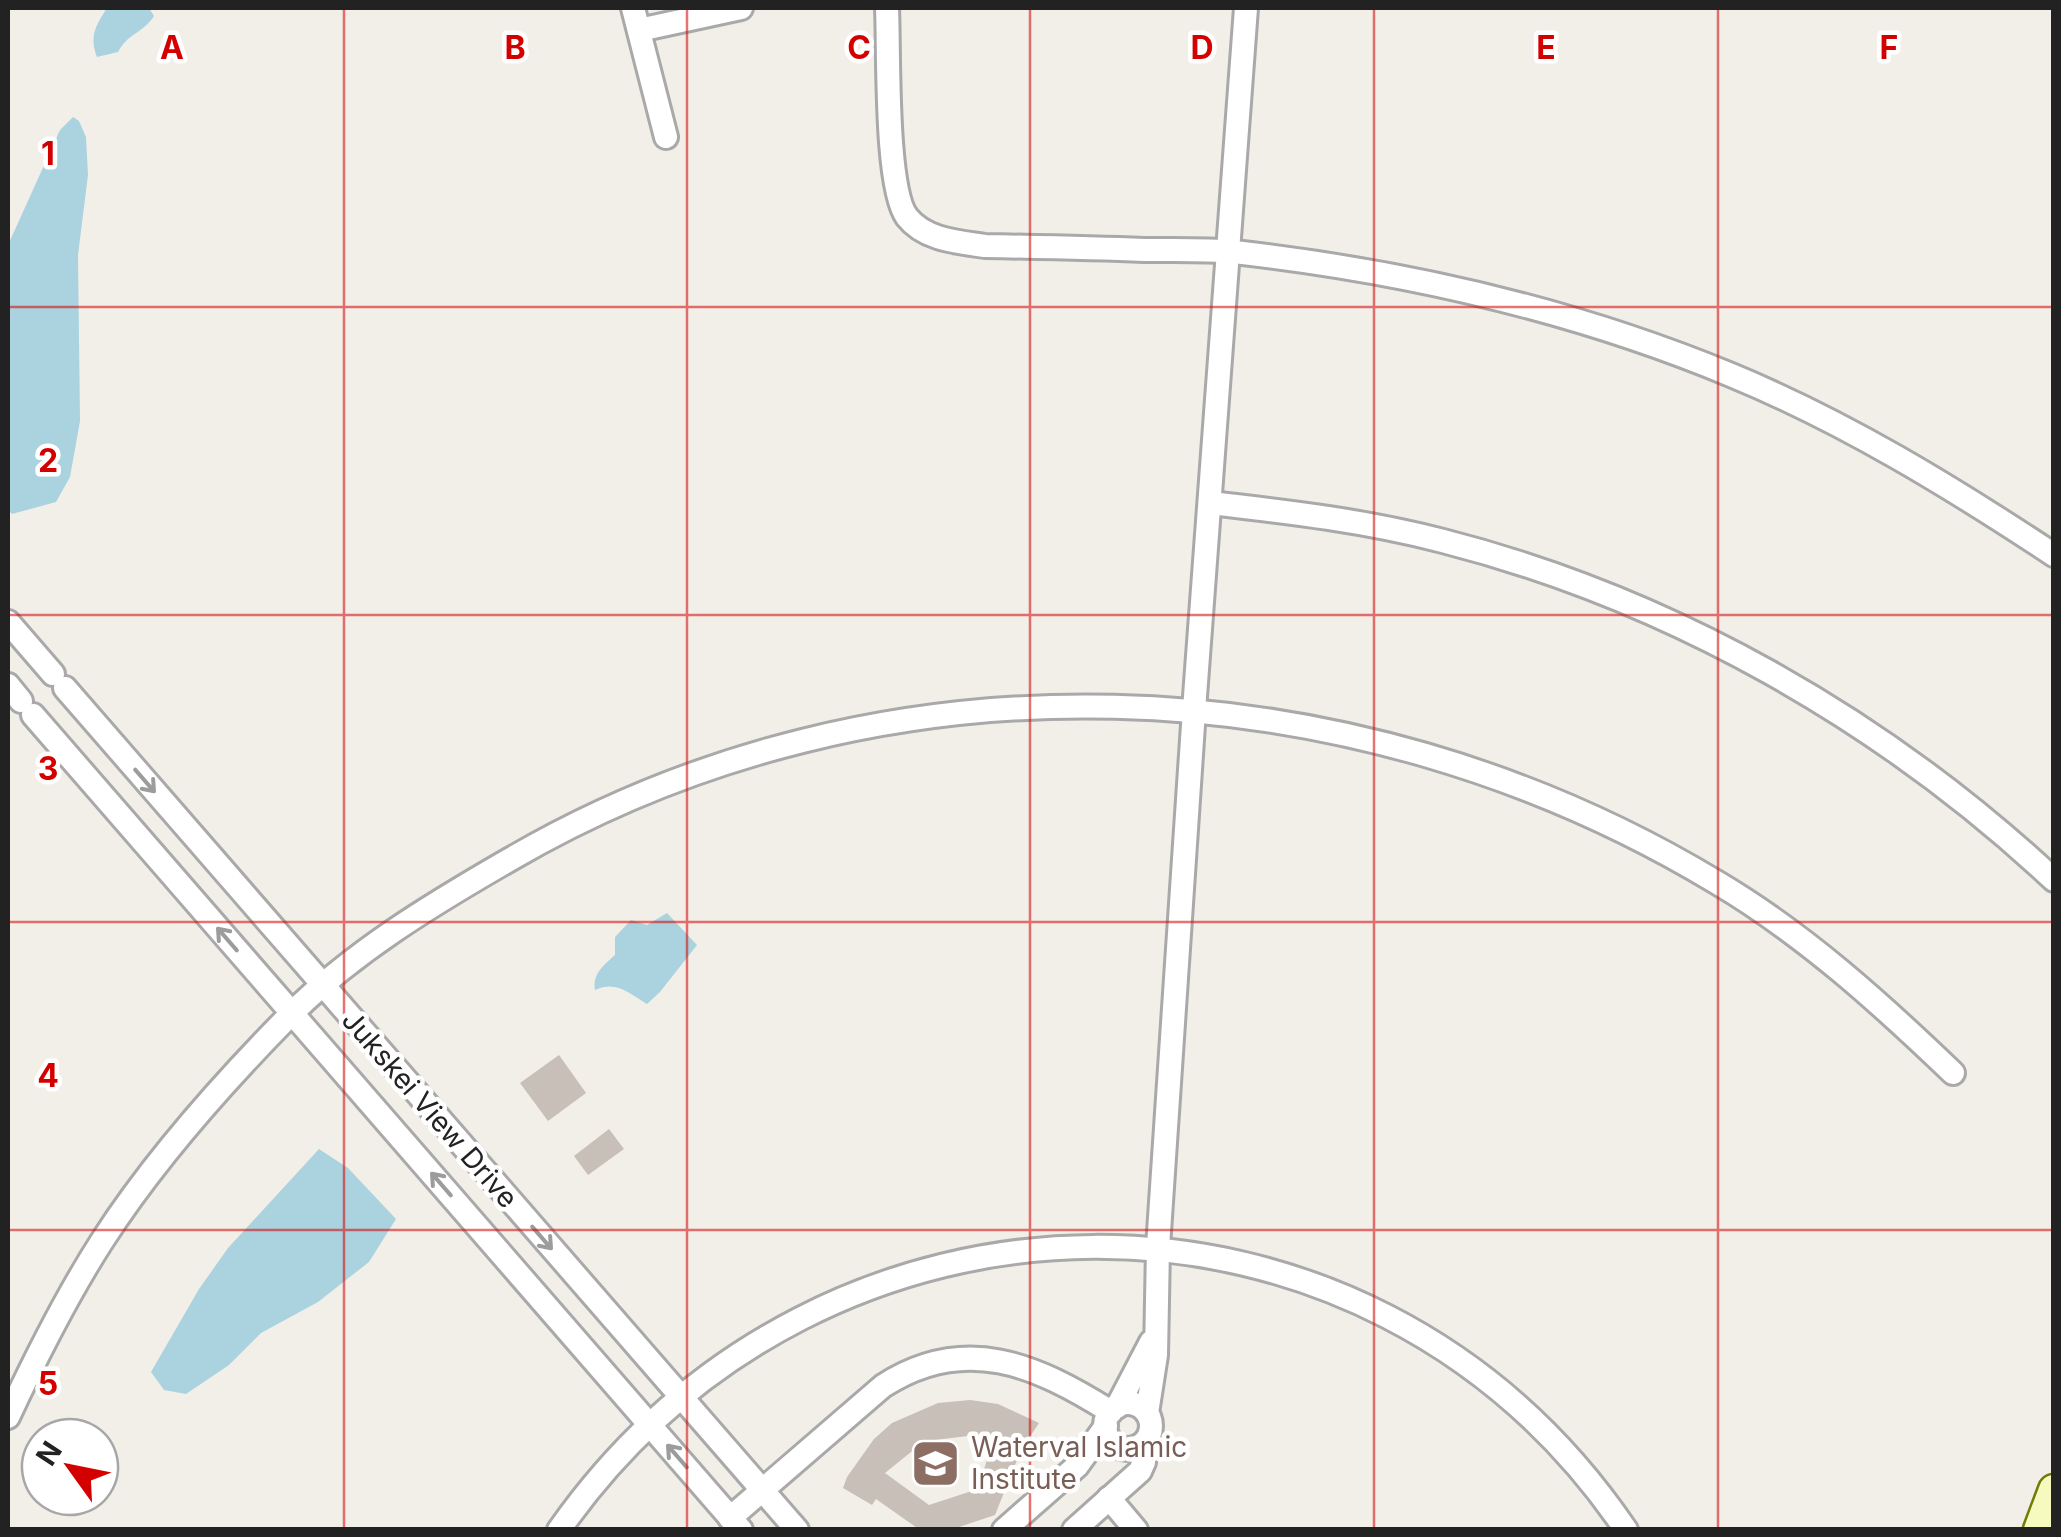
<svg xmlns="http://www.w3.org/2000/svg" width="2061" height="1537" font-family="Inter,sans-serif">
<style>
.water{fill:#aad3df}
.building{fill:#c7bfb8;fill-rule:evenodd}
.lines{fill:none;stroke-linecap:round;stroke-linejoin:round}
.street-casing{stroke:#a9a9a9;stroke-width:28}
.secondary-casing{stroke:#707d05;stroke-width:35}
.street{stroke:#fff;stroke-width:22}
.secondary{stroke:#f7fabf;stroke-width:30}
.oneway{stroke:#9c9c9c}
.grid{fill:none;stroke:#d40000;stroke-width:2.5;stroke-opacity:0.55}
.labels{text-anchor:middle;dominant-baseline:central;stroke-width:9;stroke-linejoin:round;paint-order:stroke}
.street-label{font-size:28px;fill:#222;stroke:#fff}
.education-label{font-size:28px;fill:#785e54;stroke:#fff;text-anchor:start}
.grid-label{font-size:32px;text-anchor:middle;font-weight:bold;fill:#d40000;stroke:#fff;stroke-width:9;stroke-linejoin:round;paint-order:stroke}
</style>
<rect width="100%" height="100%" fill="#f2efe9"/>
<g class="water">
<path d="M107 8H149L154 16C142 34 128 33 118 52L97 57C89 36 96 25 107 8Z"/>
<polygon points="73,117 79,121 86,137 88,175 78,255 80,421 70,477 56,502 12,514 8,509 8,245 60,130"/>
<path d="M667 913 697 945 660 992 647 1004C629 993 616 980 595 990 592 974 604 965 615 955V937L631 920 647 925Z"/>
<polygon points="319,1149 348,1168 396,1219 369,1262 318,1302 261,1333 229,1365 186,1394 164,1390 151,1372 199,1289 228,1248"/>
</g>
<g class="building">
<polygon points="559,1055 586,1093 548,1121 520,1083"/>
<polygon points="609,1129 624,1149 588,1175 574,1156"/>
<path d="M970 1400 998 1404 1039 1423 1021 1450 995 1515 950 1530H920L876 1499 872 1505 843 1488 847 1477 874 1439 892 1423 938 1403ZM976 1435 993 1440 978 1489 929 1505 885 1473 911 1452 935 1440Z"/>
</g>
<g class="lines">
<defs>
<g id="street">
<polyline points="633,8 666,137"/>
<path d="M887 8C889 49 885 188 907 217 925 240 958 242 985 246 1038 247 1091 248 1144 250 1174 250 1204 249 1234 252 1403 271 1574 310 1731 375 1845 422 1951 487 2054 555"/>
<polyline points="639,30 741,8"/>
<path d="M1211 503C1289 512 1367 521 1443 541 1670 599 1883 720 2054 880"/>
<polyline points="8,622 53,674"/>
<polyline points="8,685 21,701"/>
<polyline points="65,688 797,1530"/>
<polyline points="33,715 741,1530"/>
<circle cx="1128" cy="1426" r="23"/>
<polyline points="1117,1407 1151,1342"/>
<polyline points="1147,1413 1156,1355 1158,1247 1194,710 1246,8"/>
<path d="M8 1417C36 1357 66 1297 102 1241 154 1160 221 1085 289 1016 353 952 431 905 509 860 881 643 1349 661 1716 882 1804 934 1880 1003 1953 1073"/>
<polyline points="1109,1498 1136,1530"/>
<path d="M730 1518 883 1386C965 1333 1036 1365 1111 1412"/>
<path d="M559 1530C821 1157 1367 1148 1626 1530"/>
<polyline points="1004,1530 1077,1466 1106,1426"/>
<polyline points="1074,1530 1140,1471 1144,1462 1137,1447"/>
</g>
<polyline id="secondary" points="2039,1530 2054,1490"/>
</defs>
<use href="#street" class="street-casing"/>
<use href="#secondary" class="secondary-casing"/>
<use href="#street" class="street"/>
<use href="#secondary" class="secondary"/>
</g>
<defs><path id="oneway-shaft" d="M-6 0H5M1.5-3L5.5 0L1.5 3" fill="none" stroke-width="1.6" stroke-linecap="round" stroke-linejoin="round" transform="scale(2.5)"/></defs>
<g class="oneway">
<use href="#oneway-shaft" transform="translate(145 781) rotate(49)"/>
<use href="#oneway-shaft" transform="translate(227 939) rotate(-131)"/>
<use href="#oneway-shaft" transform="translate(441 1184) rotate(-131)"/>
<use href="#oneway-shaft" transform="translate(542 1238) rotate(49)"/>
<use href="#oneway-shaft" transform="translate(677 1456) rotate(-131)"/>
</g>
<path class="grid" d="M344 8V1530M687 8V1530M1030 8V1530M1374 8V1530M1718 8V1530M8 307H2054M8 615H2054M8 922H2054M8 1230H2054"/>
<defs>
<symbol id="school-square" viewBox="-11 -11 22 22"><rect x="-9" y="-9" width="18" height="18" rx="4" fill="#8d6e63" stroke="#fff"/><path d="M0-5L7-2L0 1L-7-2ZM-4 1L0 2.5L4 1V4Q0 6-4 4Z" fill="#fff"/></symbol>
</defs>
<g fill-rule="evenodd">
<use href="#school-square" x="908" y="1436" width="55" height="55"/>
</g>
<g class="labels">
<g class="street-label">
<text transform="translate(430 1109) rotate(49)">Jukskei View Drive</text>
</g>
<g class="education-label">
<text x="971" y="1447">Waterval Islamic<tspan x="971" dy="32">Institute</tspan></text>
</g>
</g>
<g class="grid-label">
<text x="172" y="59">A</text>
<text x="515" y="59">B</text>
<text x="859" y="59">C</text>
<text x="1202" y="59">D</text>
<text x="1546" y="59">E</text>
<text x="1889" y="59">F</text>
<text x="48" y="165">1</text>
<text x="48" y="472">2</text>
<text x="48" y="780">3</text>
<text x="48" y="1087">4</text>
<text x="48" y="1395">5</text>
</g>
<rect width="2061" height="1537" fill="none" stroke="#222222" stroke-width="20"/>
<g transform="translate(70 1467) rotate(303)"><circle r="48" fill="#ffffff" stroke="#a7a7a7" stroke-width="2.5"/>
<path d="M0-8L18 38L0 25L-18 38Z" fill="#d40000"/>
<text y="-15" font-size="28" font-weight="bold" text-anchor="middle" fill="#222222">N</text>
</g>
</svg>
